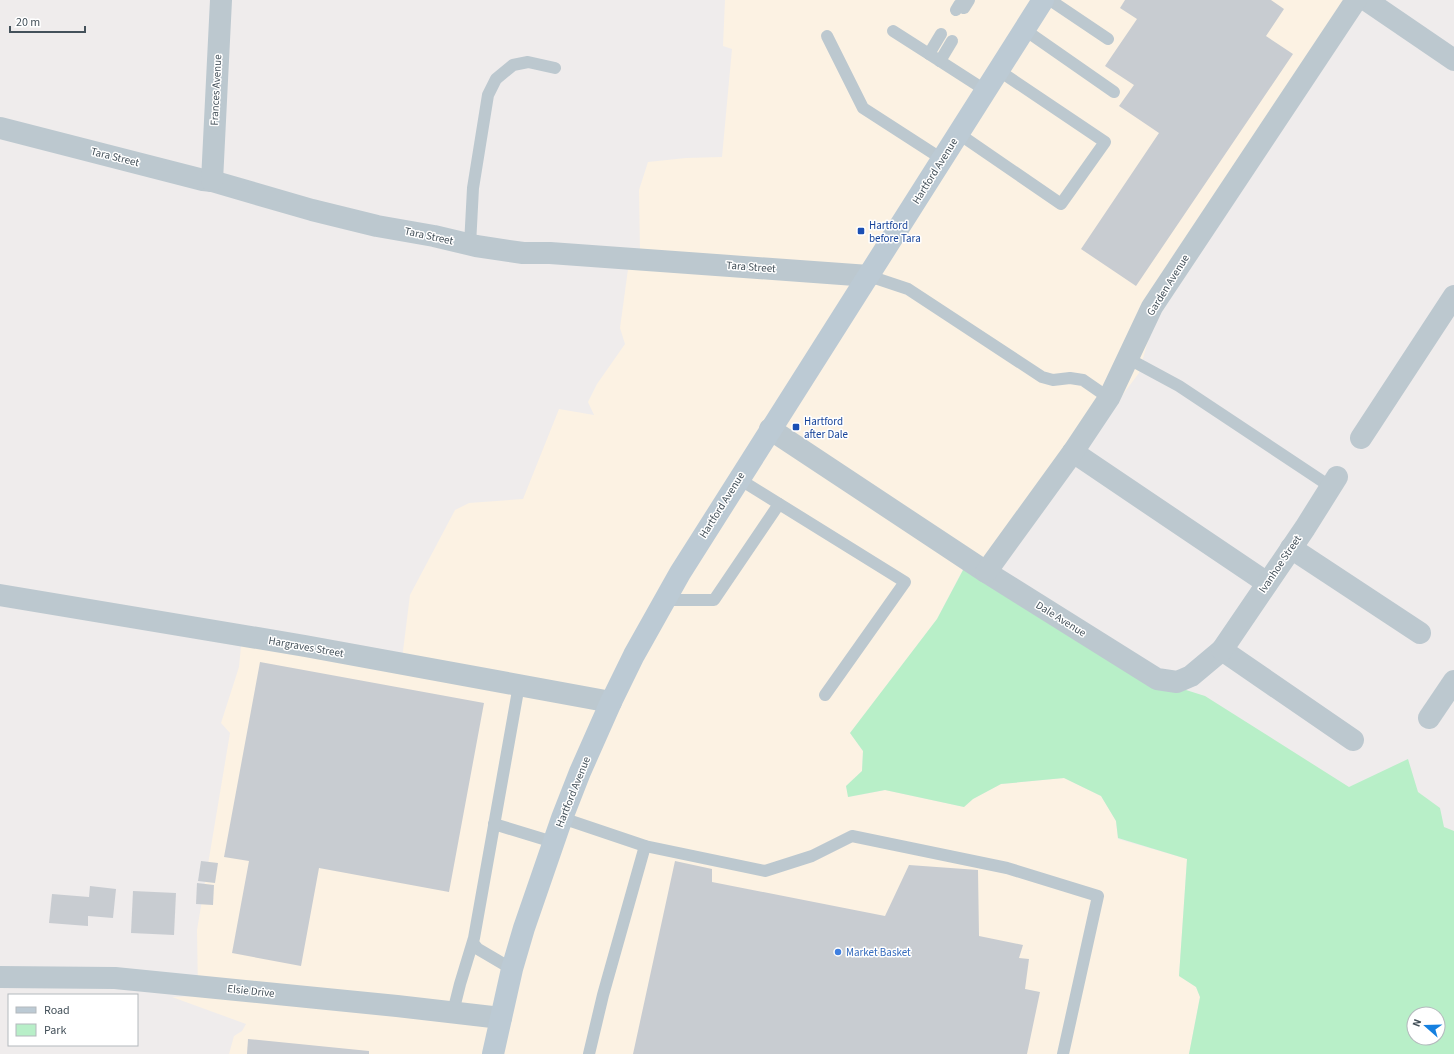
<svg xmlns="http://www.w3.org/2000/svg" width="1454" height="1054" font-family="'Source Sans 3',sans-serif">
<style>
.commercial{fill:#fcf2e3}
.green{fill:#b8efc8;fill-rule:evenodd}
.building{fill:#c8ccd1}
.lines{fill:none;stroke-linecap:round;stroke-linejoin:round}
.lane{stroke:#bcc8cf;stroke-width:12}
.street{stroke:#bcc8cf;stroke-width:22}
.secondary{stroke:#bccad4;stroke-width:22}
.transit-dot{fill:#1a4fb4;stroke:#fff;stroke-width:1.5}
.shop-dot{fill:#3f7fe0;stroke:#fff;stroke-width:1.5}
.labels{text-anchor:middle;dominant-baseline:central;stroke-width:3;stroke-linejoin:round;paint-order:stroke}
.street-label{font-size:11px;fill:#44515a;stroke:#fff}
.transit-label{font-size:11px;fill:#164399;stroke:#fff;text-anchor:start}
.shop-label{font-size:11px;fill:#366cbe;stroke:#fff;text-anchor:start}
</style>
<rect width="100%" height="100%" fill="#efecec"/>
<polygon class="commercial" points="725,0 1353,0 1155,315 1139,373 1002,555 996,566 970,556 937,619 850,733 863,751 862,771 846,786 849,797 885,790 964,807 973,799 1001,784 1064,778 1101,796 1116,821 1118,839 1187,859 1179,976 1196,987 1200,997 1189,1054 229,1054 234,1036 242,1031 246,1024 172,997 197,996 198,992 197,930 230,733 221,723 239,667 242,636 402,659 410,595 455,510 469,503 523,499 559,409 594,415 588,402 597,384 625,344 620,328 629,262 640,252 639,190 648,162 686,158 722,157 732,49 723,46"/>
<path class="green" d="M971 555 1186 690 1205 696 1349 787 1408 759 1418 792 1440 808 1444 827 1454 831V1054H1189L1200 997 1196 987 1179 976 1187 859 1118 838 1116 821 1101 796 1064 778 1001 784 973 799 964 807 885 790 848 797 846 786 862 771 863 751 850 733 937 619ZM1414 1014H1438V1038H1414Z"/>
<g class="building">
<polygon points="1125,0 1271,0 1284,9 1266,36 1293,54 1136,286 1081,249 1159,133 1119,106 1134,85 1105,66 1137,19 1120,8"/>
<polygon points="260,662 484,703 449,892 319,868 301,966 232,953 249,861 224,857"/>
<polygon points="201,861 218,863 215,883 198,881"/>
<polygon points="675,861 712,869 712,882 885,916 909,865 978,870 979,936 1023,945 1019,958 1029,959 1025,989 1040,992 1027,1054 633,1054"/>
<polygon points="197,883 214,885 213,905 196,904"/>
<polygon points="90,886 116,889 113,918 88,916 88,926 49,923 52,894 89,897"/>
<polygon points="133,891 176,893 174,935 131,933"/>
<polygon points="248,1039 369,1051 369,1054 247,1054"/>
</g>
<g class="lines">
<g class="lane">
<polyline points="1050,0 1108,39"/>
<polyline points="956,10 959,5 964,8 969,0"/>
<polyline points="1025,30 1114,92"/>
<polyline points="893,31 929,54"/>
<polyline points="941,34 929,54 985,90"/>
<polyline points="827,36 863,108 942,159"/>
<polyline points="940,61 952,41"/>
<polyline points="959,134 1061,204 1105,142 998,70"/>
<polyline points="470,245 473,188 488,95 496,79 513,65 528,62 555,68"/>
<polyline points="869,276 908,289 1042,377 1053,380 1070,378 1083,380 1109,398"/>
<polyline points="1129,359 1179,386 1331,487"/>
<polyline points="739,479 905,582 825,695"/>
<polyline points="665,600 714,600 779,504"/>
<polyline points="562,818 645,846 765,871 812,856 852,836 1007,868 1098,896 1063,1054"/>
<polyline points="494,824 553,842"/>
<polyline points="473,943 478,949 512,969"/>
<polyline points="453,1012 460,984 474,938 519,685"/>
<polyline points="589,1054 603,995 645,846"/>
</g>
<g class="street">
<polyline points="1366,0 1454,60"/>
<polyline points="0,128 203,180 212,181 312,210 377,226 434,236 476,246 523,253 550,253 869,276"/>
<polyline points="212,181 221,0"/>
<polyline points="770,429 986,572 1157,679 1177,682 1191,676 1222,650 1353,740"/>
<polyline points="1361,438 1454,296"/>
<polyline points="1073,452 1267,583"/>
<polyline points="1291,548 1420,633"/>
<polyline points="986,572 1073,452 1109,398 1152,307 1356,0"/>
<polyline points="0,595 305,646 611,702"/>
<polyline points="1222,650 1305,528 1337,477"/>
<polyline points="1429,718 1454,681"/>
<polyline points="0,977 115,978 397,1006 501,1018"/>
</g>
<polyline class="secondary" points="493,1054 512,969 524,928 562,818 580,772 611,702 634,655 680,573 1043,0"/>
</g>
<g class="transit-dot">
<rect x="857" y="227" width="8" height="8" rx="2"/>
<rect x="792" y="423" width="8" height="8" rx="2"/>
</g>
<circle class="shop-dot" cx="838" cy="952" r="4"/>
<g class="labels">
<g class="street-label">
<text transform="translate(216 90) rotate(-87)">Frances Avenue</text>
<text transform="translate(115 157) rotate(14)">Tara Street</text>
<text transform="translate(935 171) rotate(-58)">Hartford Avenue</text>
<text transform="translate(429 236) rotate(12)">Tara Street</text>
<text transform="translate(751 267) rotate(4)">Tara Street</text>
<text transform="translate(1168 285) rotate(-58)">Garden Avenue</text>
<text transform="translate(722 505) rotate(-58)">Hartford Avenue</text>
<text transform="translate(1280 564) rotate(-56)">Ivanhoe Street</text>
<text transform="translate(1061 619) rotate(32)">Dale Avenue</text>
<text transform="translate(306 647) rotate(10)">Hargraves Street</text>
<text transform="translate(573 792) rotate(-68)">Hartford Avenue</text>
<text transform="translate(251 991) rotate(6)">Elsie Drive</text>
</g>
<g class="transit-label">
<text x="869" y="225">Hartford<tspan x="869" dy="13">before Tara</tspan></text>
<text x="804" y="421">Hartford<tspan x="804" dy="13">after Dale</tspan></text>
</g>
<g class="shop-label">
<text x="846" y="952">Market Basket</text>
</g>
</g>
<rect x="8" y="994" width="130" height="52" fill="#ffffff" stroke="#b4b9bd"/>
<rect x="16" y="1007" width="20" height="6" fill="#bccad4" stroke="#b4b9bd"/>
<text x="44" y="1014" font-size="12" fill="#44515a">Road</text>
<rect x="16" y="1024" width="20" height="12" fill="#b8efc8" stroke="#b4b9bd"/>
<text x="44" y="1034" font-size="12" fill="#44515a">Park</text>
<g transform="translate(1426 1026) rotate(290)"><circle r="19" fill="#ffffff" stroke="#b4b9bd"/>
<path d="M0-3L7 15L0 10L-7 15Z" fill="#1580e0"/>
<text y="-6" font-size="11" font-weight="bold" text-anchor="middle" fill="#44515a">N</text>
</g>
<path d="M10 26v6h75v-6" fill="none" stroke="#44515a" stroke-width="2"/>
<text x="16" y="26" font-size="12" fill="#44515a" stroke="#ffffff" stroke-width="3" paint-order="stroke">20 m</text>
</svg>
